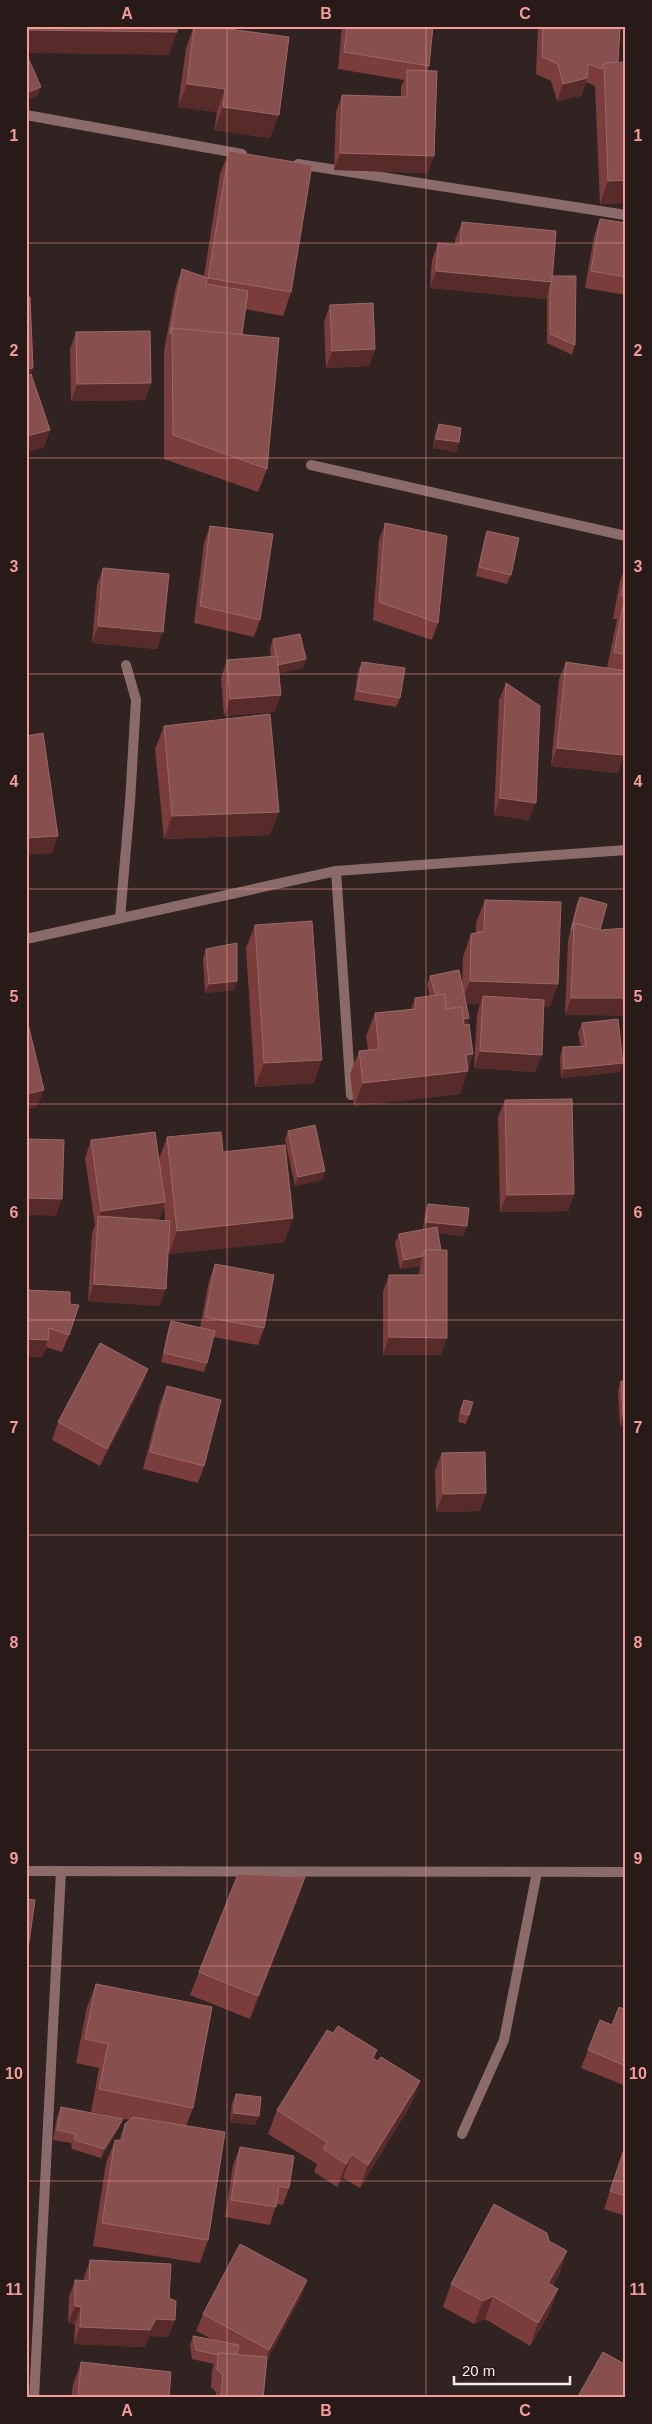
<svg xmlns="http://www.w3.org/2000/svg" width="652" height="2424" font-family="Arial,sans-serif">
<style>
.lines{fill:none;stroke-linecap:round;stroke-linejoin:round}
.street{stroke:#8b6b69;stroke-width:10}
.wall{fill:#7a3d3c;fill-rule:evenodd}
.shaded-wall{fill:#572b2a}
.building{fill:#87504f;stroke:#996867}
.grid{fill:none;stroke:#f59b97;stroke-width:1;stroke-opacity:0.55}
.neatline{fill:none;stroke:#f59b97;stroke-width:2}
.grid-label{font-size:16px;text-anchor:middle;font-weight:bold;fill:#f59b97}
</style>
<rect width="100%" height="100%" fill="#312322"/>
<g class="lines">
<g class="street">
<polyline points="26,115 242,154"/>
<polyline points="298,164 626,215"/>
<polyline points="311,465 626,536"/>
<polyline points="336,871 351,1095"/>
<polyline points="120,918 130,802 136,700 126,665"/>
<polyline points="26,939 336,871 626,850"/>
<polyline points="26,1871 626,1872"/>
<polyline points="462,2134 504,2040 537,1872"/>
<polyline points="34,2398 61,1871"/>
</g>
</g>
<g class="wall">
<polygon points="194,26 270,138 214,130 217,112 178,107 186,48"/>
<polygon points="342,26 433,26 429,66 427,71 428,173 334,170 336,112 342,95 401,97 401,87 404,80 338,69"/>
<polygon points="538,26 620,26 618,62 626,203 600,204 595,86 586,82 581,96 557,101 551,81 536,74"/>
<polygon points="229,151 291,292 283,316 245,309 241,335 267,469 258,492 164,459 164,351 176,286 182,269 204,276 220,174"/>
<polygon points="600,219 626,223 626,295 585,288 594,236"/>
<polygon points="462,222 552,276 575,345 572,355 547,343 547,295 546,299 430,288 432,260 438,243 455,244 455,240"/>
<polygon points="330,305 375,349 369,366 326,368 324,322"/>
<polygon points="76,332 151,383 145,400 71,401 70,349"/>
<polygon points="439,424 459,442 456,452 433,448 435,434"/>
<polygon points="385,523 438,623 432,640 373,620 379,540"/>
<polygon points="210,526 260,620 254,637 194,623 204,543"/>
<polygon points="487,531 511,575 507,584 476,576 484,540"/>
<polygon points="626,564 626,739 618,773 551,766 559,679 566,662 607,668 617,619 613,619 620,581"/>
<polygon points="103,568 157,649 92,643 97,585"/>
<polygon points="273,639 303,668 279,673 281,695 274,712 224,716 221,678 227,660 271,657 270,649"/>
<polygon points="362,662 400,698 396,707 354,700 358,671"/>
<polygon points="506,683 529,820 494,815 499,700"/>
<polygon points="164,726 270,835 164,839 155,749"/>
<polygon points="580,897 607,904 565,1015 568,941 576,906"/>
<polygon points="485,900 550,1007 544,1007 535,1072 474,1068 477,1014 480,1004 466,1004 467,1025 473,1054 460,1094 354,1106 350,1074 359,1051 368,1050 366,1036 375,1013 411,1009 415,998 430,996 427,985 430,976 462,984 463,957 471,934 476,933 476,923"/>
<polygon points="255,925 314,1083 255,1087 246,948"/>
<polygon points="206,949 234,990 205,993 203,958"/>
<polygon points="582,1023 620,1072 561,1078 560,1057 563,1047 581,1047 578,1033"/>
<polygon points="626,1058 626,1074 625,1061"/>
<polygon points="505,1100 574,1194 568,1211 500,1212 498,1117"/>
<polygon points="288,1131 325,1171 322,1180 295,1186 285,1140"/>
<path d="M167 1137 223 1152 293 1218 284 1242 169 1254 168 1249 160 1306 88 1301 92 1233 95 1225 85 1158 91 1140 159 1159ZM164 1206 165 1220H159Z"/>
<polygon points="428,1204 464,1236 438,1233 441,1355 383,1355 383,1292 389,1275 419,1275 420,1266 400,1269 395,1243 399,1234 423,1229 425,1213"/>
<polygon points="215,1264 264,1328 258,1345 213,1337 207,1363 204,1372 161,1362 168,1330 171,1321 200,1328 209,1281"/>
<polygon points="26,1290 69,1335 62,1352 46,1347 42,1357"/>
<polygon points="621,1381 626,1426 620,1426 618,1391"/>
<polygon points="142,1386 100,1466 52,1440 58,1422"/>
<polygon points="167,1386 204,1466 198,1483 143,1469 160,1403"/>
<polygon points="464,1400 469,1415 466,1424 458,1422 460,1409"/>
<polygon points="442,1453 486,1493 480,1511 436,1512 435,1470"/>
<polygon points="297,1901 250,2019 190,1995 199,1972"/>
<polygon points="96,1984 193,2108 186,2126 208,2240 200,2263 93,2246 106,2163 115,2140 119,2140 125,2124 130,2120 91,2112 99,2068 76,2063 87,2007"/>
<polygon points="626,2010 626,2086 581,2068 588,2050"/>
<polygon points="333,2033 377,2050 374,2059 420,2081 411,2104 360,2188 343,2178 337,2187 314,2172 317,2164 268,2134 277,2110"/>
<polygon points="236,2094 259,2116 255,2125 230,2122 232,2103"/>
<polygon points="61,2107 123,2119 119,2128 101,2158 72,2149 71,2143 53,2140 57,2117"/>
<polygon points="626,2142 626,2216 604,2209"/>
<polygon points="240,2147 289,2188 283,2205 276,2204 270,2225 225,2217 233,2165"/>
<polygon points="90,2260 169,2298 175,2320 168,2337 150,2336 144,2347 74,2344 75,2324 68,2323 69,2297 75,2280 84,2281 84,2277"/>
<polygon points="559,2275 552,2286 550,2312 530,2346 485,2319 474,2324 443,2307 451,2284"/>
<polygon points="307,2280 301,2297 267,2360 263,2398 216,2398 216,2392 211,2387 212,2370 214,2364 192,2359 190,2345 193,2336 212,2339 196,2331 203,2314"/>
<polygon points="81,2362 169,2398 71,2398 73,2385"/>
</g>
<g class="shaded-wall">
<polygon points="26,30 177,32 169,55 26,53"/>
<polygon points="587,78 581,96 557,101 563,84"/>
<polygon points="187,84 225,89 217,112 178,107"/>
<polygon points="41,87 37,96 26,101 26,93"/>
<polygon points="223,107 279,115 270,138 214,130"/>
<polygon points="340,153 434,156 428,173 334,170"/>
<polygon points="626,180 626,203 600,204 608,181"/>
<polygon points="436,271 552,282 546,299 430,288"/>
<polygon points="375,349 369,366 326,368 332,351"/>
<polygon points="33,368 26,386 26,369"/>
<polygon points="151,383 145,400 71,401 77,384"/>
<polygon points="50,430 44,448 26,452 26,436"/>
<polygon points="436,439 459,442 456,452 433,448"/>
<polygon points="98,626 163,632 157,649 92,643"/>
<polygon points="306,659 303,668 275,674 278,665"/>
<polygon points="281,695 274,712 224,716 230,699"/>
<polygon points="557,748 624,755 618,773 551,766"/>
<polygon points="500,798 536,803 529,820 494,815"/>
<polygon points="279,812 270,835 164,839 172,816"/>
<polygon points="58,836 52,853 26,855 26,838"/>
<polygon points="237,981 234,990 205,993 209,984"/>
<polygon points="470,981 558,984 550,1007 483,1005 483,996 480,1004 461,1004"/>
<polygon points="571,998 626,998 626,1016 565,1015"/>
<polygon points="469,1018 466,1027 443,1023"/>
<polygon points="480,1051 542,1055 535,1072 474,1068"/>
<polygon points="473,1054 460,1094 354,1106 363,1083 466,1055"/>
<polygon points="322,1060 314,1083 255,1087 264,1063"/>
<polygon points="623,1063 620,1072 561,1078 564,1069"/>
<polygon points="44,1090 37,1107 26,1110 26,1094"/>
<polygon points="325,1171 322,1180 295,1186 298,1177"/>
<polygon points="574,1194 568,1211 500,1212 507,1195"/>
<polygon points="26,1198 62,1199 56,1216 26,1215"/>
<polygon points="165,1202 159,1220 98,1221 101,1211"/>
<polygon points="293,1218 284,1242 169,1254 177,1231"/>
<polygon points="426,1222 467,1226 464,1236 423,1231"/>
<polygon points="423,1256 420,1266 400,1269 404,1260"/>
<polygon points="94,1284 166,1289 160,1306 88,1301"/>
<polygon points="389,1337 447,1338 441,1355 383,1355"/>
<polygon points="26,1339 48,1340 42,1357 26,1357"/>
<polygon points="148,1369 142,1386 100,1466 107,1449"/>
<polygon points="623,1417 626,1417 626,1426 620,1426"/>
<polygon points="486,1493 480,1511 436,1512 443,1494"/>
<polygon points="305,1877 297,1901 250,2019 258,1996"/>
<polygon points="420,2081 411,2104 360,2188 368,2165"/>
<polygon points="234,2113 259,2116 255,2125 230,2122"/>
<polygon points="123,2119 119,2128 101,2158 104,2149"/>
<polygon points="352,2154 343,2178 337,2187 346,2164"/>
<polygon points="567,2251 559,2275 539,2306 548,2283"/>
<polygon points="307,2280 301,2297 263,2367 269,2350"/>
<polygon points="558,2289 550,2312 530,2346 538,2323"/>
<polygon points="493,2296 485,2319 474,2324 483,2301"/>
<polygon points="75,2306 81,2307 75,2324 68,2323"/>
<polygon points="156,2319 175,2320 168,2337 150,2336 144,2347 74,2344 80,2327"/>
<polygon points="221,2395 231,2396 230,2398 220,2398"/>
</g>
<g class="building">
<polygon points="26,26 177,26 177,32 26,30"/>
<polygon points="194,26 206,26 289,37 279,115 223,107 225,89 187,84"/>
<polygon points="347,26 433,26 429,66 344,52"/>
<polygon points="543,26 620,26 618,62 604,63 602,69 588,64 587,78 563,84 558,64 542,57"/>
<polygon points="29,60 41,87 26,93 26,62"/>
<polygon points="626,62 626,180 608,181 604,63"/>
<polygon points="407,70 437,71 434,156 340,153 342,95 407,97"/>
<polygon points="229,151 312,165 291,292 208,278"/>
<polygon points="600,219 626,223 626,277 591,271"/>
<polygon points="462,222 556,231 552,282 436,271 438,243 460,245"/>
<polygon points="182,269 207,278 206,284 248,291 242,334 230,334 172,328 170,334"/>
<polygon points="552,276 576,276 575,345 550,334 550,286 552,282"/>
<polygon points="26,297 30,297 33,368 26,369"/>
<polygon points="373,303 375,349 332,351 330,305"/>
<polygon points="172,328 279,338 267,469 173,435"/>
<polygon points="150,331 151,383 77,384 76,332"/>
<polygon points="31,374 50,430 26,436 26,377"/>
<polygon points="439,424 461,428 459,442 436,439"/>
<polygon points="385,523 447,536 438,623 379,602"/>
<polygon points="210,526 273,534 260,620 200,606"/>
<polygon points="487,531 519,538 511,575 479,567"/>
<polygon points="103,568 169,574 163,632 98,626"/>
<polygon points="626,570 626,655 614,652 625,596 621,596"/>
<polygon points="300,634 306,659 278,665 277,656 276,656 273,639"/>
<polygon points="277,656 281,695 230,699 227,660"/>
<polygon points="362,662 405,668 400,698 357,691"/>
<polygon points="566,662 626,671 626,739 624,755 557,748"/>
<polygon points="506,683 540,706 536,803 500,798"/>
<polygon points="270,714 279,812 172,816 164,726"/>
<polygon points="43,733 58,836 26,838 26,736"/>
<polygon points="580,897 607,904 600,930 574,923 571,931"/>
<polygon points="485,900 561,902 558,984 470,981 471,934 484,931"/>
<polygon points="312,921 322,1060 264,1063 255,925"/>
<polygon points="574,923 601,930 626,928 626,998 571,998"/>
<polygon points="237,943 237,981 209,984 206,949"/>
<polygon points="459,970 469,1018 463,1019 462,1007 446,1009 445,994 436,996 430,976"/>
<polygon points="445,994 446,1009 462,1007 464,1025 469,1024 473,1054 466,1055 468,1071 363,1083 359,1051 379,1049 375,1013 416,1009 415,998"/>
<polygon points="483,996 544,1000 542,1055 480,1051"/>
<polygon points="26,1016 44,1090 26,1094"/>
<polygon points="618,1019 623,1063 564,1069 563,1047 586,1046 582,1023"/>
<polygon points="572,1099 574,1194 507,1195 505,1100"/>
<polygon points="315,1125 325,1171 298,1177 288,1131"/>
<polygon points="155,1132 165,1202 101,1211 91,1140"/>
<polygon points="221,1132 223,1152 285,1145 293,1218 177,1231 167,1137"/>
<polygon points="26,1139 64,1140 62,1199 26,1198"/>
<polygon points="428,1204 469,1208 467,1226 426,1222"/>
<polygon points="98,1216 170,1221 166,1289 94,1284"/>
<polygon points="437,1227 441,1250 425,1250 423,1256 404,1260 399,1234"/>
<polygon points="425,1250 447,1250 447,1338 389,1337 389,1275 425,1275"/>
<polygon points="215,1264 274,1275 264,1328 205,1317"/>
<polygon points="26,1290 70,1292 70,1304 79,1305 69,1335 49,1328 48,1340 26,1339"/>
<polygon points="171,1321 215,1331 207,1363 164,1353"/>
<polygon points="100,1343 148,1369 107,1449 58,1422"/>
<polygon points="621,1381 626,1381 626,1417 623,1417"/>
<polygon points="167,1386 221,1400 204,1466 150,1452"/>
<polygon points="464,1400 473,1402 469,1415 461,1413"/>
<polygon points="485,1452 486,1493 443,1494 442,1453"/>
<polygon points="238,1874 305,1877 258,1996 199,1972"/>
<polygon points="26,1899 35,1900 26,1963"/>
<polygon points="96,1984 212,2007 193,2108 99,2089 108,2044 85,2039"/>
<polygon points="619,2007 626,2010 626,2066 588,2050 600,2020 612,2025"/>
<polygon points="338,2026 377,2050 372,2058 378,2061 381,2057 420,2081 368,2165 352,2154 346,2164 323,2149 327,2142 277,2110 327,2030 333,2033"/>
<polygon points="236,2094 261,2097 259,2116 234,2113"/>
<polygon points="61,2107 123,2119 104,2149 75,2140 75,2134 57,2130"/>
<polygon points="133,2117 225,2132 208,2240 102,2223 115,2140 122,2141 125,2124"/>
<polygon points="626,2144 626,2196 610,2191"/>
<polygon points="240,2147 294,2156 289,2188 279,2186 276,2207 231,2200"/>
<polygon points="494,2204 547,2233 549,2241 567,2251 548,2283 558,2289 538,2323 493,2296 483,2301 451,2284"/>
<polygon points="240,2244 307,2280 269,2350 203,2314"/>
<polygon points="90,2260 171,2264 169,2298 176,2301 175,2320 156,2319 150,2330 80,2327 81,2307 75,2306 75,2280 89,2281"/>
<polygon points="193,2336 239,2345 237,2354 218,2353 218,2355 196,2350"/>
<polygon points="603,2352 626,2365 626,2398 577,2398"/>
<polygon points="218,2353 267,2357 263,2398 231,2398 231,2396 221,2395 223,2374 217,2370"/>
<polygon points="81,2362 171,2372 169,2398 76,2398 78,2397"/>
</g>
<path class="grid" d="M227 26V2398M426 26V2398M26 243H626M26 458H626M26 674H626M26 889H626M26 1104H626M26 1320H626M26 1535H626M26 1750H626M26 1966H626M26 2181H626"/>
<rect width="652" height="2424" fill="none" stroke="#271a19" stroke-width="55"/>
<path d="M454 2376v8h116v-8" fill="none" stroke="#f5eceb" stroke-width="2.5"/>
<text x="462" y="2376" font-size="15" fill="#f5eceb" stroke="#271a19" stroke-width="4" paint-order="stroke">20 m</text>
<rect x="28" y="28" width="596" height="2368" class="neatline"/>
<g class="grid-label">
<text x="127" y="19">A</text>
<text x="326" y="19">B</text>
<text x="525" y="19">C</text>
<text x="14" y="141">1</text>
<text x="638" y="141">1</text>
<text x="14" y="356">2</text>
<text x="638" y="356">2</text>
<text x="14" y="572">3</text>
<text x="638" y="572">3</text>
<text x="14" y="787">4</text>
<text x="638" y="787">4</text>
<text x="14" y="1002">5</text>
<text x="638" y="1002">5</text>
<text x="14" y="1218">6</text>
<text x="638" y="1218">6</text>
<text x="14" y="1433">7</text>
<text x="638" y="1433">7</text>
<text x="14" y="1648">8</text>
<text x="638" y="1648">8</text>
<text x="14" y="1864">9</text>
<text x="638" y="1864">9</text>
<text x="14" y="2079">10</text>
<text x="638" y="2079">10</text>
<text x="14" y="2295">11</text>
<text x="638" y="2295">11</text>
<text x="127" y="2416">A</text>
<text x="326" y="2416">B</text>
<text x="525" y="2416">C</text>
</g>
</svg>
